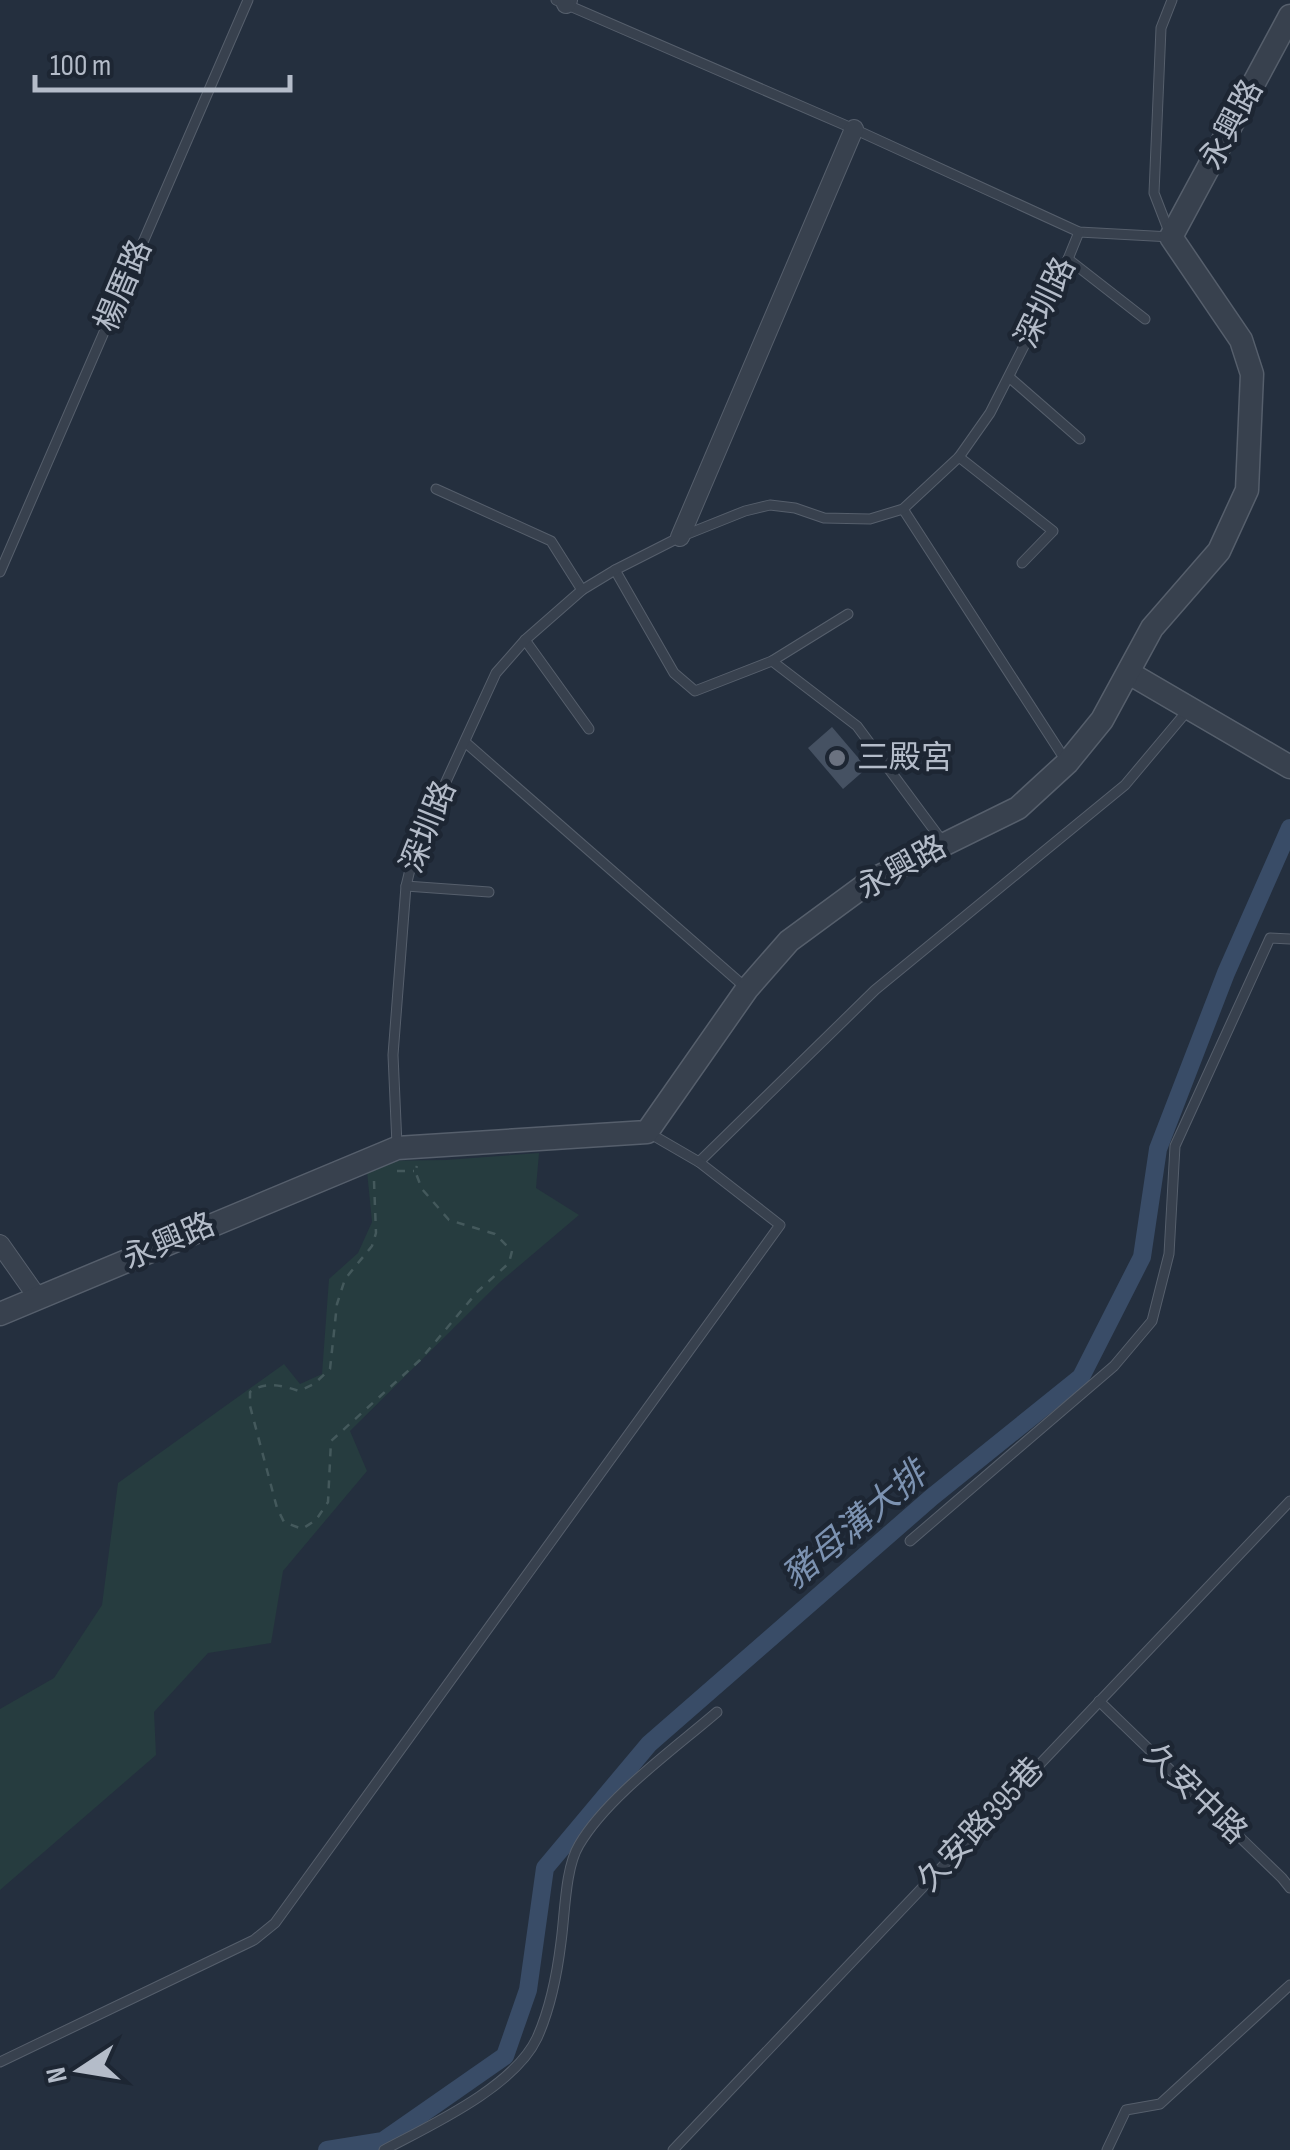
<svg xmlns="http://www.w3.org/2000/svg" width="1290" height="2150" font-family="'Sofia Sans Condensed','Noto Sans TC',sans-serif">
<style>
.green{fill:#263c3f}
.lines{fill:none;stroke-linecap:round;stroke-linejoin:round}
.canal{stroke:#394c67;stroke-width:18}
.building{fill:#455162}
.service-casing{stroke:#565f6c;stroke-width:11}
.minor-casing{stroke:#565f6c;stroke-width:20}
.tertiary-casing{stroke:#565f6c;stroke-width:25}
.path{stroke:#44595c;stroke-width:2.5;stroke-dasharray:8 8;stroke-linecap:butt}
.service{stroke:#38414e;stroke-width:9}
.minor{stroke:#38414e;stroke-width:18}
.tertiary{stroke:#38414e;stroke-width:22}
.worship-dot{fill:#6b7280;stroke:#1d2633;stroke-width:4}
.labels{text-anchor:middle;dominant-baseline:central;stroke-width:9;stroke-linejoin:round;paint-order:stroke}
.street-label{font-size:32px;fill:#b4bcc9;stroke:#1d2633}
.poi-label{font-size:32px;fill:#b4bcc9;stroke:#1d2633;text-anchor:start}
.water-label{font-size:35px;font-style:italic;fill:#7c92b1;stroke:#1d2633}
</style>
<rect width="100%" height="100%" fill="#242f3e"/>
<polygon class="green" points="539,1153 536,1188 579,1215 500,1282 350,1431 367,1471 283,1571 271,1643 208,1653 154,1712 156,1755 0,1890 0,1709 54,1678 102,1605 118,1483 284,1364 300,1384 322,1374 329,1279 358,1253 372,1222 366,1161 446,1160"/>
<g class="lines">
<polyline class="canal" points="327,2150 383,2141 505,2056 528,1990 545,1868 649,1744 932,1497 1081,1377 1142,1257 1158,1149 1226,973 1290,828"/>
</g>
<polygon class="building" points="832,727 867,768 843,789 808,748"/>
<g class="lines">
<defs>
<g id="service">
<polyline points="556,0 854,129 1079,232 1171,237 1154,193 1161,28 1172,0"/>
<polyline points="1068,259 1145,319"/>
<polyline points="1009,377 1080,439"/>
<polyline points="959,457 1053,531 1022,563"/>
<polyline points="436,489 551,541 582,590"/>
<polyline points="903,509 1066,761"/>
<polyline points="615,570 674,673 695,691 772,661 848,614"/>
<polyline points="0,572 248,0"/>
<polyline points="525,640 589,729"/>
<polyline points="772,661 857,726 943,842"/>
<polyline points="465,742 745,987"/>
<polyline points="406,886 489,892"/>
<polyline points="397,1145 393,1055 406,886 415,849 496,673 525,640 582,590 615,570 680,537 745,511 770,505 795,508 824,518 870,519 903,509 959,457 990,413 1068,259 1079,232"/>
<polyline points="699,1162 875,990 1125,785 1188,710"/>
<polyline points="910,1541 1114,1366 1152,1321 1169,1254 1175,1146 1270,938 1290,939"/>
<polyline points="1099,1701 1282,1878 1290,1888"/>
<polyline points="0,2062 254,1940 275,1923 780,1225 699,1162 649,1133"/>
<path d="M384 2150C431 2125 514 2087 537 2038 551 2007 557 1975 561 1942 565 1914 565 1868 579 1845 607 1797 674 1749 717 1712"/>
<polyline points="673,2150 1290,1501"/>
<polyline points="1107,2150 1126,2110 1160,2104 1290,1985"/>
</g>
<g id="minor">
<polyline points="566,4 568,0"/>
<polyline points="680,537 854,129"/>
<polyline points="0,1244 38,1298"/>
</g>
<g id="tertiary">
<polyline points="1129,673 1290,767"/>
<polyline points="0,1314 397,1148 647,1132 747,989 789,941 872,880 1018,808 1067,763 1102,720 1152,628 1219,551 1247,490 1252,374 1241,340 1171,237 1290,16"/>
</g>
</defs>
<use href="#service" class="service-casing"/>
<use href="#minor" class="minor-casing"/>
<use href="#tertiary" class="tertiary-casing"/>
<g class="path">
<polyline points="397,1171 414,1171"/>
<path d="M374 1181 376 1233 372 1246 345 1279 337 1304 330 1369 314 1384 299 1391C281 1385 265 1381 250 1392V1406L277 1508 284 1522 302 1529 316 1520 328 1502 331 1441 420 1360 478 1291 509 1263 512 1251 495 1234 449 1220 422 1189 415 1171 417 1166"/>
</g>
<use href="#service" class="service"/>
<use href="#minor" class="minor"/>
<use href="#tertiary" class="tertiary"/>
</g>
<circle class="worship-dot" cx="837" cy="758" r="10"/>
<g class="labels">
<g class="street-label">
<text transform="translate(1232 125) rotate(-62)">永興路</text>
<text transform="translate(124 286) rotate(-67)">楊厝路</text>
<text transform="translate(1046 303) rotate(-64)">深圳路</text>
<text transform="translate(429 827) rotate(-68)">深圳路</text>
<text transform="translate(902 868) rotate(-29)">永興路</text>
<text transform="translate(169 1242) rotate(-23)">永興路</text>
<text transform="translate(1195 1794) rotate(44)">久安中路</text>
<text transform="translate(981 1825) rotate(-47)">久安路395巷</text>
</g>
<g class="poi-label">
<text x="857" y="758">三殿宮</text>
</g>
<g class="water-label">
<text transform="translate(855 1526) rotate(-40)">豬母溝大排</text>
</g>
</g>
<g transform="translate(80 2070) rotate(258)" stroke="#1d2633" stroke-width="8" paint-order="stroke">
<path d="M0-8L18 38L0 25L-18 38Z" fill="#b4bcc9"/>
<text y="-15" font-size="28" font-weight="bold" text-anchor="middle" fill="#b4bcc9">N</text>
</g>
<path d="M35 75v15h255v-15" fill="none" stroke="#b4bcc9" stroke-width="5"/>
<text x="50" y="75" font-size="30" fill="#b4bcc9" stroke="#1d2633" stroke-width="8" paint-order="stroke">100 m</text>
</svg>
